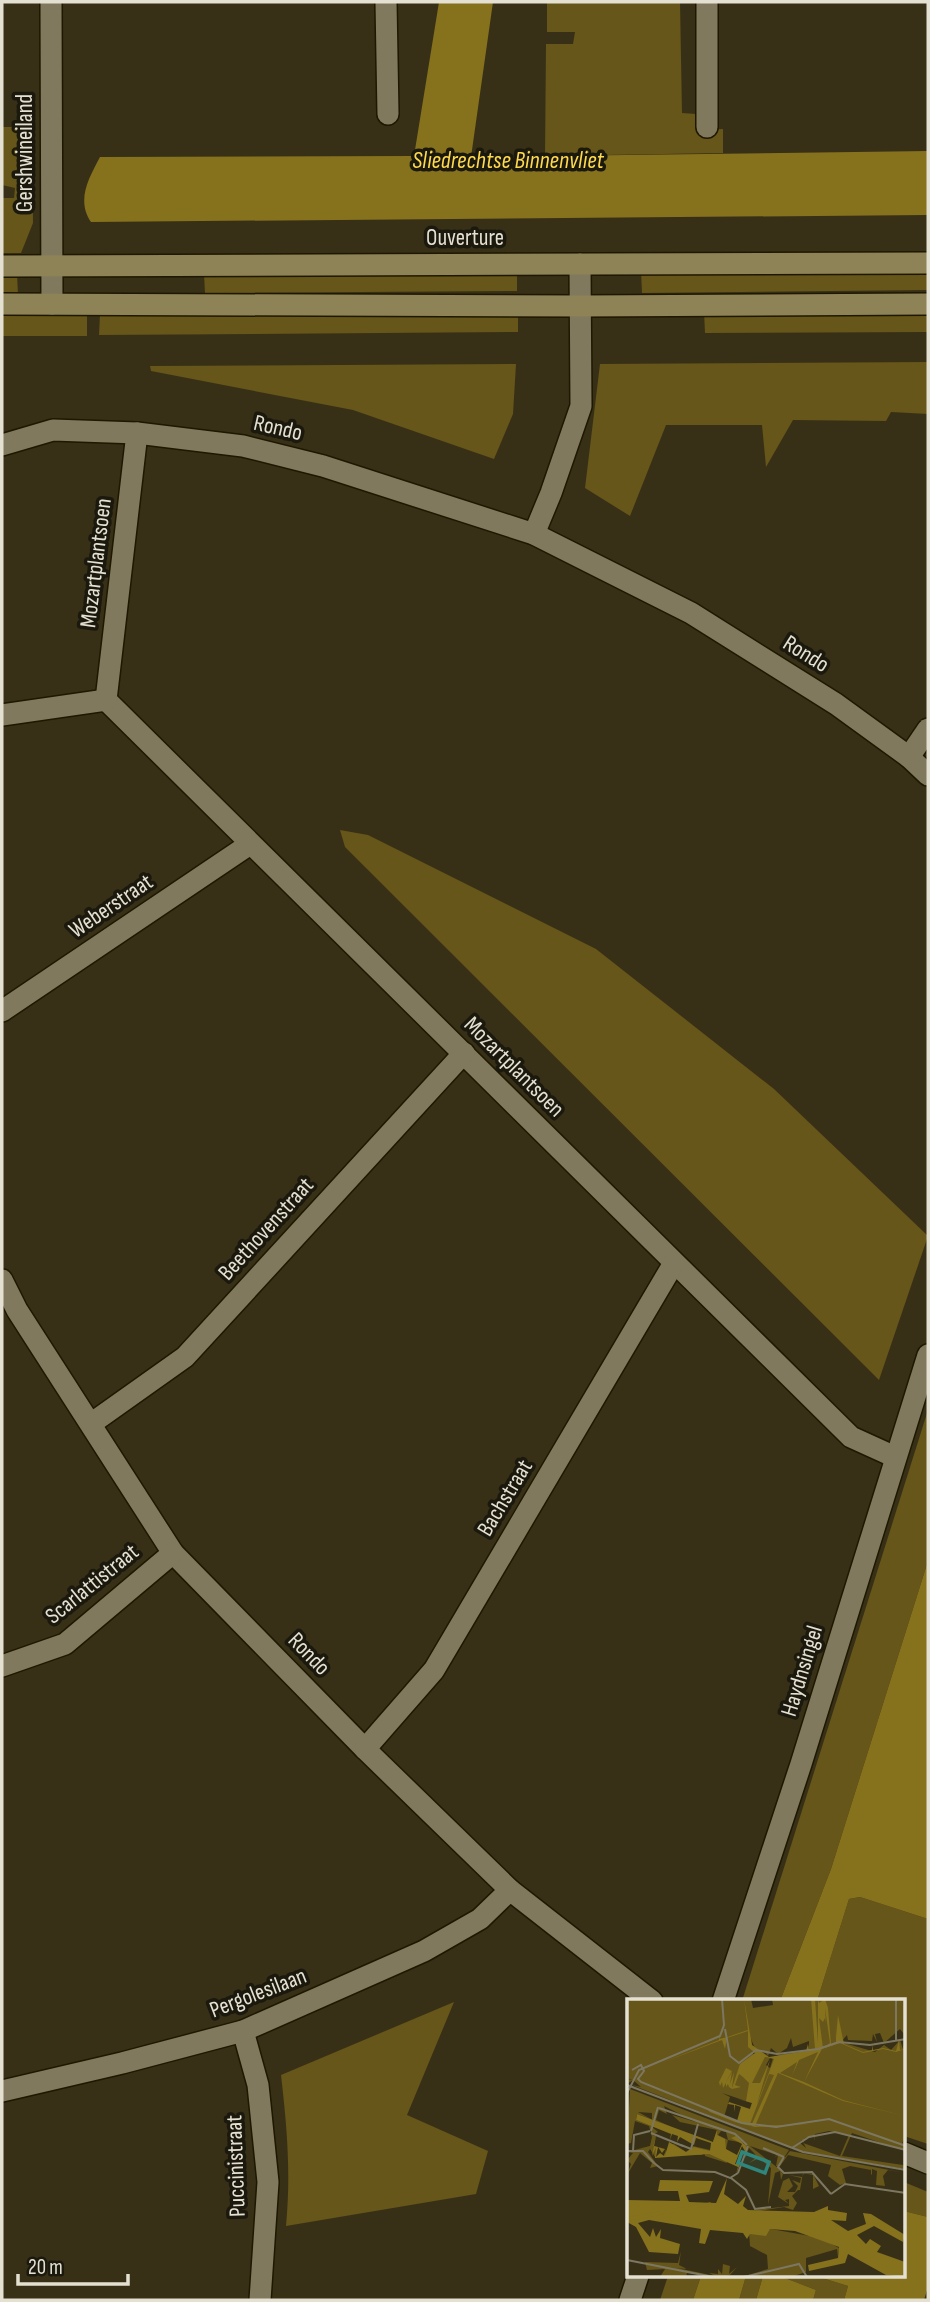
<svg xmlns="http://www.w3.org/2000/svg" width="930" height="2302" font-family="'Sofia Sans Condensed',sans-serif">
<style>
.green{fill:#665619}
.water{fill:#86711d}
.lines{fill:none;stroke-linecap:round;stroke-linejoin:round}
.street-casing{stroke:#1f1801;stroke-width:24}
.secondary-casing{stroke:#1f1801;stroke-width:24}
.street{stroke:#81795d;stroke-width:21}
.secondary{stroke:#8e8257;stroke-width:21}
.labels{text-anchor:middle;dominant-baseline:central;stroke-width:7;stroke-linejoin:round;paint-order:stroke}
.street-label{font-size:23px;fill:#e5e1d2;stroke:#1b180d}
.water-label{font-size:24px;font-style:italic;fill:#ffda4d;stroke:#1b180d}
.inset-river{fill:none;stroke:#86711d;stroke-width:3.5}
.inset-road{fill:none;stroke:#7d7762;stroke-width:2}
.view{fill:#2f867d;fill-opacity:0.15;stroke:#2f867d;stroke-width:3.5}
.inset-edge{fill:none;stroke:#e5e1d2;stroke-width:3.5}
</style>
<rect width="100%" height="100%" fill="#373017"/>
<g class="green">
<polygon points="547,2 680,2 682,113 696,114 697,130 723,129 723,153 545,156 546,44 573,44 575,32 547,32"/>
<polygon points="2,127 32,127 33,223 21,253 2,253 2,198 14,198 15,188 2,185"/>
<polygon points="928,270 928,290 642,293 641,271"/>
<polygon points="517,272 517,291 205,293 204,274"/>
<polygon points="2,274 17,274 18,295 2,295"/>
<polygon points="928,310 928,332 705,333 704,312"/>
<polygon points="518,313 518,332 99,335 100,314"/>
<rect x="2" y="314" width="85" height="22"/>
<polygon points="928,362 928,414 891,412 886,421 793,420 766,467 762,425 666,425 630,516 585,488 600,364"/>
<polygon points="516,364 513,414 494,459 353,410 151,371 150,366"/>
<polygon points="340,830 368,835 596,949 774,1089 928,1236 879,1380 345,847"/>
<polygon points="928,1410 928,1561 831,1869 780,2001 742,2001"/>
<polygon points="860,1897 928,1919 928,2144 904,2136 904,2001 817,2001 849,1899"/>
<path d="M454 2002 407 2115 488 2151 476 2194 286 2226C291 2173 287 2127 281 2075Z"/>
<polygon points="904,2182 928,2192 928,2217 904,2211"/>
<polygon points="668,2276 701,2276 693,2300 660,2300"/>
<polygon points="746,2276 763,2276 756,2300 739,2300"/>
<polygon points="780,2276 816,2276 848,2286 844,2300 813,2300 816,2290"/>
</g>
<g class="water">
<path d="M439 2H493L471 157 928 151V215L91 222C76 200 89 178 100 157L414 156Z"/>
<polygon points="928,1561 928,1919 860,1897 849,1899 817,2001 780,2001 831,1869"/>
<polygon points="904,2211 928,2217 928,2287 924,2300 844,2300 848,2286 816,2276 904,2276"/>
<polygon points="701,2276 746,2276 739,2300 693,2300"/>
<polygon points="763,2276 780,2276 816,2290 813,2300 756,2300"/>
</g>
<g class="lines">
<defs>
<g id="street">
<polyline points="51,2 52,304"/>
<polyline points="386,2 388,114"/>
<polyline points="707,2 707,127"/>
<polyline points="2,445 53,430 137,433 243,446 323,466 534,534 691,613 836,704 909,757 928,775"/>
<polyline points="534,534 551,493 581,406 580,264"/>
<polyline points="106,700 851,1437 895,1457"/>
<polyline points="106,700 137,433"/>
<polyline points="2,715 106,700"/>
<polyline points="909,757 928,729"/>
<polyline points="2,1011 250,844"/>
<polyline points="2,1280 17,1310 173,1553 365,1749 510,1890 652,2001"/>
<polyline points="92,1423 185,1357 464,1053"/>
<polyline points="2,1666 65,1644 173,1553"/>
<polyline points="365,1749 434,1670 674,1263"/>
<polyline points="723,2001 801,1764 928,1355"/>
<polyline points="243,2031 258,2085 268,2182 260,2300"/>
<polyline points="2,2091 122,2063 243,2031 424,1951 480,1919 510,1890"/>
<polyline points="904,2153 928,2163"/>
<polyline points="630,2300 638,2276"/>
</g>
<g id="secondary">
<polyline points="2,266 928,263"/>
<polyline points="2,304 582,306 928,304"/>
</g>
</defs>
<use href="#street" class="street-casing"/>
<use href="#secondary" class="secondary-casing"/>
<use href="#street" class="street"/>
<use href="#secondary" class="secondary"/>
</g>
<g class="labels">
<g class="street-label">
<text transform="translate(25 153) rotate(-90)">Gershwineiland</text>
<text x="465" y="238">Ouverture</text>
<text transform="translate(278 428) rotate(13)">Rondo</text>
<text transform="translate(96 563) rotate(-83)">Mozartplantsoen</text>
<text transform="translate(806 654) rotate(32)">Rondo</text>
<text transform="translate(111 906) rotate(-34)">Weberstraat</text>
<text transform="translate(514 1067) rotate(45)">Mozartplantsoen</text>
<text transform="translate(266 1229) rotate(-48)">Beethovenstraat</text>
<text transform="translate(505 1498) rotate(-59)">Bachstraat</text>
<text transform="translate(92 1584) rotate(-39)">Scarlattistraat</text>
<text transform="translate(309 1654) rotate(46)">Rondo</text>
<text transform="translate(802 1671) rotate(-73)">Haydnsingel</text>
<text transform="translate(258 1993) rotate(-21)">Pergolesilaan</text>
<text transform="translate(236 2166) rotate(-92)">Puccinistraat</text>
</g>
<g class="water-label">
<text x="508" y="160">Sliedrechtse Binnenvliet</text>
</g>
</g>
<g transform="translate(627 1999)">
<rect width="278" height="278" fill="#373017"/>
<path d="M0 0H95L96 18V0H124L126 9 146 6 145 0H278L277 35 273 30 257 44 253 34 248 35 250 43 246 35 245 42 221 41 220 36 214 43 248 53 257 46 264 51 273 41 276 50 278 40 279 139 274 145 278 142V152L225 134 215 157 276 166 278 170 177 153 166 149 173 144 179 149 175 141 165 149 5 86 14 88 6 81 0 85V80L5 81 0 79ZM124 40 130 54 138 53 141 57 144 49 151 55 160 49 164 39 166 48 182 42V51L151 56 153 73 148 76 150 61 146 59 143 69 139 66 143 59 126 55ZM95 94 125 104 117 125 97 118 103 98ZM202 132 222 136 213 157 176 144 178 139 187 137V142L188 135ZM3 90 162 151 153 165 163 152 278 174 261 171 256 177 258 187 249 186 250 172 245 170V175L244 176V171L223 167 215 170 219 184 213 186 201 177 204 166 161 156 153 167H149L151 156 147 159 150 156 123 147 151 169 156 175 154 181 153 172 148 174 141 206 144 169 132 159 122 164 130 158 127 154 122 149 118 159 117 144 101 141 99 133 94 132 91 136 101 141 99 150 88 145 87 149 98 155 100 164 78 157 77 150 75 156H57L49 148 37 157 42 146 47 145 59 153 66 147 83 151 90 131 53 123 45 116 69 123 37 107 40 115 32 111 29 121 49 130 29 122 25 126V114L11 113 24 120 10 115 9 121 24 127 31 133 25 136 29 137 26 147 31 148 28 158 23 150 21 153 31 167 23 169 25 164 13 154 0 176 4 165 0 161 6 154 0 153 23 147 25 138 22 127 8 122 4 144 0 145ZM177 174 186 175 192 187 186 190V176L176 174 173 191H186H171L165 197 170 204 166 211 157 208 132 212 128 211 162 207V200L158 201 162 205 151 198 156 182 162 179 166 187 160 193H168L171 187 165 181 173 184 174 179 162 176 175 178ZM144 230 194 239 212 249 211 258 210 250 179 259V273L164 278H120L144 272 118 277 141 270 140 256 123 247 122 233ZM54 252 52 266 58 269 59 270 50 269 88 277 82 274 91 275V270L95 275 96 265 103 267 102 275 110 268 103 276 95 278 60 274 59 278H33L38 270 20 271 18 263 51 264Z" fill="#665619" fill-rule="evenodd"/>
<path d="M96 0 101 38 106 36 100 0 106 36 121 31 117 0 125 46 142 58 179 52 181 45 182 51 188 50 184 0H188L191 44V0L192 4 198 0 201 9 204 45 209 43 208 0 209 38 211 16 217 45 236 53 245 51V46L246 51 256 49 269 52 272 41 273 51 278 50 269 53 256 50 236 54 213 44 195 50 177 83 216 101 227 104 278 117 216 102 151 74 128 127 185 125 128 128 108 123 83 113 80 110 110 122 114 108 108 106 107 113V106L101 105 102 103 123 110 125 104 108 99 119 102 122 84 116 78 112 75 108 86 114 88 113 92 114 88 105 90 102 88 101 85 99 88V84L96 89 95 83 93 87 92 83 99 69 105 72 99 83 105 73 103 85 107 73 105 89 113 65 128 54 121 48V32L100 39 98 50 95 41 34 64 92 41V38L98 27 92 40 101 38ZM198 9 203 44 196 49 192 19 196 23 198 19 199 24ZM191 53 177 83 153 74 170 63 165 77 172 61ZM138 58 147 60 130 105 143 61 133 84H125ZM142 75 147 76 124 127 123 125ZM10 115 86 143 90 131V136L98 140 99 150 110 156 115 145 104 139 109 137 120 148 118 152 115 147 108 165H113L109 175 111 168 82 155 28 159 29 148 25 157 27 147 7 150 26 147 29 137 27 147 38 150 35 154 31 148 29 158 33 154 37 157 39 150 38 157 42 143 59 153 67 148 83 152 84 144 69 139 67 146 53 138 50 143 51 137 45 135 43 141 44 135 9 121ZM100 179 97 195 111 205 119 197 116 207 121 211 187 213 201 207V211L220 214 219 222 204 221 221 232 239 225 236 214 244 215 278 236 276 243 247 227 230 236 239 245 243 240 254 247 250 253 278 263V278L259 276 221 255 218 264 182 272 181 266 211 259 212 248 168 232 143 230 139 237 123 235 120 240 116 234 83 231 78 245 72 244 74 230 22 221 11 224 23 238 26 229 29 238 34 230 33 239 53 245 51 255 22 253 9 228 0 223V201L53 202 51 192H31L33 181 86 182 82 193 59 196 62 203 89 204Z" fill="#86711d" fill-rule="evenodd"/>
<path class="inset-river" d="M0 220 84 205"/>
<path class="inset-road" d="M98 30 103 57 112 64 129 51 150 55 191 50 212 43 243 46 279 40M269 41V0M5 71 14 66 17 72 11 80 14 83 115 124 149 128 202 120 279 147M0 86 176 153 279 171M0 94 12 71 93 37 97 26 95 0M32 109 108 135 120 146M24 132 31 108M24 134 56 147M54 146 64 150 71 125M136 149 157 158M165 149 182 138 208 133 279 151M0 152H16L27 164M6 152 7 136 23 132M157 158 151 168 157 174 185 173 204 195M27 164 36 171 88 173 103 179 111 174M111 174 121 147M104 179 119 191 128 210 144 208M204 195 218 185 279 194M0 261 86 278M117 278 172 265 180 278"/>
<path class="view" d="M115 153 142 163 138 174 111 164Z"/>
<rect width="278" height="278" class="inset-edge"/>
</g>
<rect width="930" height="2302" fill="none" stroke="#e5e1d2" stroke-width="7"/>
<path d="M18 2274v10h110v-10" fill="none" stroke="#e5e1d2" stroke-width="3.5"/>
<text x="28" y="2274" font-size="21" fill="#e5e1d2" stroke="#1b180d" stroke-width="5" paint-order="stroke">20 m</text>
</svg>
